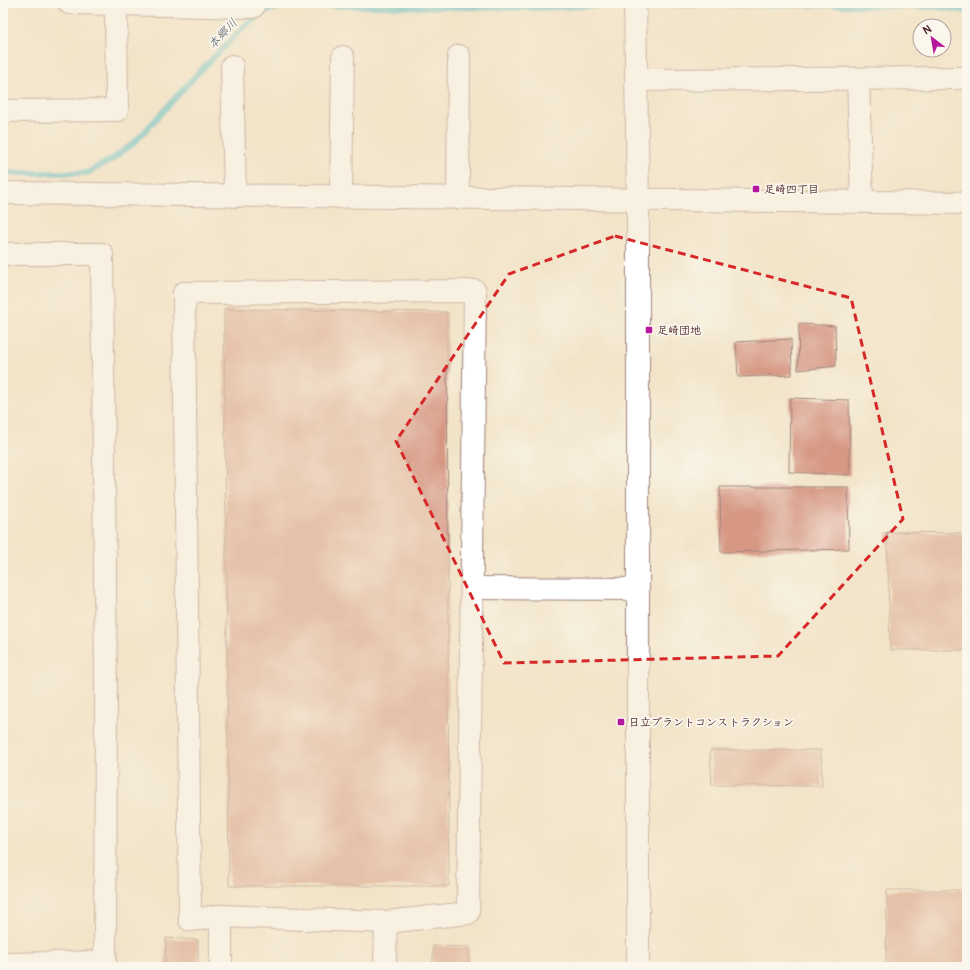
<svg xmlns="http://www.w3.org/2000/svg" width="970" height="970" font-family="Pangolin,'Klee One',sans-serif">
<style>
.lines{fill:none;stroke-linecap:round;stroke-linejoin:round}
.stream{stroke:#50bcca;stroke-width:6}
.building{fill:#d69783}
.minor-casing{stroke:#9e827a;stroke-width:24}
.minor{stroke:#fff;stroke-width:22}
.marked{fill:none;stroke:#d62828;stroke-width:3;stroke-dasharray:8 5;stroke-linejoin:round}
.poi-dot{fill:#b5179e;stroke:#fbf7ec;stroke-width:1.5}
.labels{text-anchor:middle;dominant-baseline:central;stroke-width:3.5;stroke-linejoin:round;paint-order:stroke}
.poi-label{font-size:11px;font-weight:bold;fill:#4a1f2b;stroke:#fbf7ec;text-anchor:start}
.water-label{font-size:12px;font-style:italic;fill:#4c5663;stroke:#fbf7ec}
</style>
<rect width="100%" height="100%" fill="#fbf7ec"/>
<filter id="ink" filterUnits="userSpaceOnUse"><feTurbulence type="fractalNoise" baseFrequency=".025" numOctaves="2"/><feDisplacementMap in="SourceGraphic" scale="8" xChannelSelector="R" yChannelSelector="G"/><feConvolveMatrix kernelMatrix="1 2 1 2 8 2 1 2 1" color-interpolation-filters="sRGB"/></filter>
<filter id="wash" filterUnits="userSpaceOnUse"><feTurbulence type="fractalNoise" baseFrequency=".012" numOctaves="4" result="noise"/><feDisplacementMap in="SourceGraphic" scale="16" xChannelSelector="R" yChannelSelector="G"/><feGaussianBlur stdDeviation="0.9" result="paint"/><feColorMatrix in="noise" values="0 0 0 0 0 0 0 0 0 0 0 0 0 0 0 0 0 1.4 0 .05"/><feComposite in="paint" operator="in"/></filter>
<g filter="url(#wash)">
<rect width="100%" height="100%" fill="#f2e4c9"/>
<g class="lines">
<g class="stream">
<polyline points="651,5 832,5 937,7 967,11"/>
<polyline points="3,173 87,173 111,160 134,143 200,71 245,26 264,12 286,5 527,8 619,5"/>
</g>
</g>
<g id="blocks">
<g class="building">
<polygon points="224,309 447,312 449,886 229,886"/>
<polygon points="799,324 835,326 836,366 798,370"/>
<polygon points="791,339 792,375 738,377 736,342"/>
<polygon points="790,398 849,400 850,475 789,472"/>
<polygon points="720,487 848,487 849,549 721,552"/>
<polygon points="887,532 967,533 967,650 890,650"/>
<polygon points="710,750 821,750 822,786 712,785"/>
<polygon points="887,890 967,890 967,967 886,967"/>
<polygon points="166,938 198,940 198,967 165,967"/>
<polygon points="433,946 469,947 469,967 433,967"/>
</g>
</g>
</g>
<g filter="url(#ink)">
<use href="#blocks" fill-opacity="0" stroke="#9e827a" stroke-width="1"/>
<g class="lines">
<defs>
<g id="minor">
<polyline points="69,3 253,7 253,3"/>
<polyline points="635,3 638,200 638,967"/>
<polyline points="232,66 235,196"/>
<polyline points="858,79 862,202"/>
<polyline points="636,80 967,78"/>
<polyline points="3,111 117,110 116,4"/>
<polyline points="3,193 967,203"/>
<polyline points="341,197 343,57"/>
<polyline points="458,198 459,56"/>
<polyline points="3,254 102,254 106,686 105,967"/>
<polyline points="472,588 638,589"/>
<polyline points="221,916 386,922"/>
<polyline points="3,964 105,962"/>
<polyline points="221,967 221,916 190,920 184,293 475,291 468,913 386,922 385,967"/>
</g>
</defs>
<use href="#minor" class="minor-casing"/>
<use href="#minor" class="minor"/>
</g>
</g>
<path d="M0 0H970V970H0ZM615 236 851 298 903 519 778 656 504 663 396 441 509 274Z" fill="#f2e4c9" fill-opacity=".55" fill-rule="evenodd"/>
<path class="marked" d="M615 236 851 298 903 519 778 656 504 663 396 441 509 274Z"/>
<g class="poi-dot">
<rect x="752" y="185" width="8" height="8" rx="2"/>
<rect x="645" y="326" width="8" height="8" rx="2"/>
<rect x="617" y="718" width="8" height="8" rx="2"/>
</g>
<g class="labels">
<g class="poi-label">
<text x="764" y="189">足崎四丁目</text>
<text x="657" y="330">足崎団地</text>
<text x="629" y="722">日立プラントコンストラクション</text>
</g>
<g class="water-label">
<text transform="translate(223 34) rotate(-46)">本郷川</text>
</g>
</g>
<rect width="970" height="970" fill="none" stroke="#fbf7ec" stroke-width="16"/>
<g transform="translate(932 38) rotate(329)"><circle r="19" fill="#fbf7ec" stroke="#b4a19f"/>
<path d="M0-3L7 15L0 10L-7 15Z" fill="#b5179e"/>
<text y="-6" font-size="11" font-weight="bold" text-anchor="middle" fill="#4a1f2b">N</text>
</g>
</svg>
